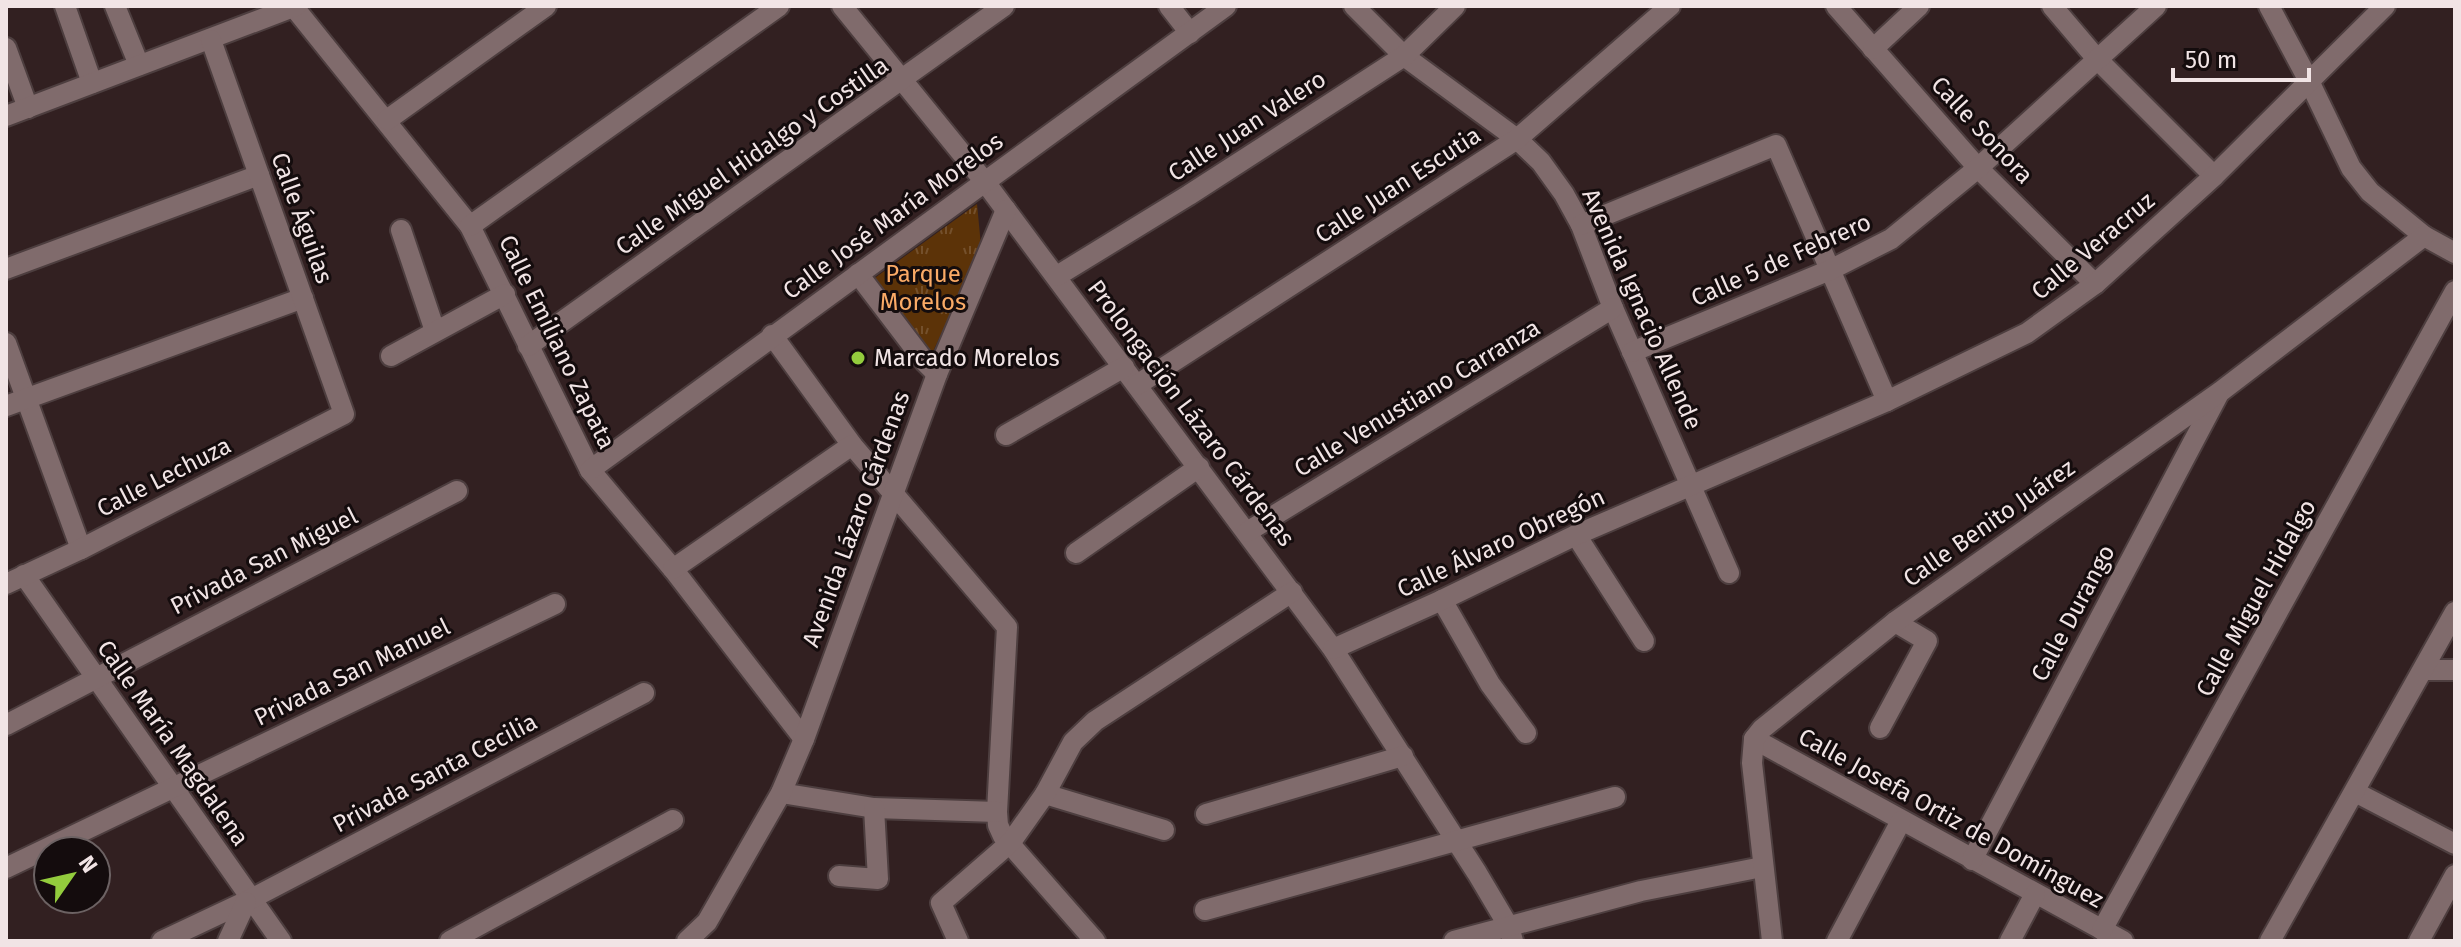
<svg xmlns="http://www.w3.org/2000/svg" width="2461" height="947" font-family="'Fira Sans',sans-serif">
<style>
.grass{fill:url(#grass-tufts)}
.lines{fill:none;stroke-linecap:round;stroke-linejoin:round}
.minor-casing{stroke:#4d3e3f;stroke-width:24}
.minor{stroke:#806b6c;stroke-width:20}
.poi-dot{fill:#93cc3d;stroke:#140c0d;stroke-width:3}
.labels{text-anchor:middle;dominant-baseline:central;stroke-width:6;stroke-linejoin:round;paint-order:stroke}
.street-label{font-size:24px;fill:#f1e4e5;stroke:#140c0d}
.park-label{font-size:24px;fill:#faaa66;stroke:#140c0d}
.poi-label{font-size:24px;fill:#f1e4e5;stroke:#140c0d;text-anchor:start}
</style>
<defs>
<pattern id="grass-tufts" width="24" height="20" patternUnits="userSpaceOnUse" patternTransform="scale(2)"><rect width="24" height="20" fill="#5c3308"/><path d="M3 7l-1-3M5 7V3M7 7l1-3M15 17l-1-3M17 17v-4M19 17l1-3" fill="none" stroke="#74502c"/></pattern>
</defs>
<rect width="100%" height="100%" fill="#322021"/>
<polygon class="grass" points="977,204 981,246 931,356 872,280"/>
<g class="lines">
<defs>
<g id="minor">
<polyline points="65,6 92,83"/>
<polyline points="115,6 139,65"/>
<polyline points="293,6 470,226 590,470 673,569 804,739"/>
<polyline points="842,6 985,182 1333,649 1477,873 1509,927 1513,941"/>
<polyline points="1169,6 1190,33"/>
<polyline points="1354,6 1404,56 1517,139 1541,162 1564,194 1581,225 1613,308 1729,573"/>
<polyline points="1836,6 1978,168 2095,284"/>
<polyline points="2052,6 2097,59 2214,176"/>
<polyline points="2269,6 2310,83 2351,168 2370,192 2424,236 2455,253"/>
<polyline points="6,48 28,108"/>
<polyline points="1873,49 1919,6"/>
<polyline points="6,116 296,6"/>
<polyline points="387,120 546,6"/>
<polyline points="1581,225 1776,145 1887,401"/>
<polyline points="470,226 779,6"/>
<polyline points="401,230 435,331"/>
<polyline points="6,269 259,175"/>
<polyline points="858,274 925,362 937,374"/>
<polyline points="1057,276 1189,195 1404,56 1455,6"/>
<polyline points="772,335 852,445 1007,627 997,812 998,825 1003,836 1095,941"/>
<polyline points="6,343 81,549"/>
<polyline points="528,346 1004,6"/>
<polyline points="1632,352 1830,270 1891,239 1978,168 2156,6"/>
<polyline points="391,356 505,294"/>
<polyline points="1137,385 1517,139 1670,6"/>
<polyline points="6,406 303,298"/>
<polyline points="1006,435 1124,367"/>
<polyline points="590,470 1226,6"/>
<polyline points="1247,532 1613,308"/>
<polyline points="1576,535 1644,641"/>
<polyline points="1076,553 1199,467"/>
<polyline points="673,569 852,445"/>
<polyline points="24,575 281,941"/>
<polyline points="6,584 81,549 344,414 211,40"/>
<polyline points="1442,600 1490,684 1526,733"/>
<polyline points="1333,649 1442,600 1576,535 1887,401 2027,333 2095,284 2214,176 2385,6"/>
<polyline points="2423,670 2455,670"/>
<polyline points="6,725 457,491"/>
<polyline points="1880,728 1927,641 1895,622"/>
<polyline points="1754,739 2123,941"/>
<polyline points="2355,792 2455,844"/>
<polyline points="781,793 874,808 997,812"/>
<polyline points="1045,794 1164,830"/>
<polyline points="1206,814 1403,756"/>
<polyline points="1972,860 2218,395"/>
<polyline points="6,868 555,604"/>
<polyline points="839,876 878,879 874,808"/>
<polyline points="1205,910 1615,797"/>
<polyline points="2102,930 2455,291"/>
<polyline points="162,941 251,899 644,693"/>
<polyline points="228,941 246,902"/>
<polyline points="450,941 673,820"/>
<polyline points="687,941 707,922 781,793 804,739 937,374 1006,210"/>
<polyline points="958,941 941,903 1011,842 1045,794 1073,742 1095,721 1292,592"/>
<polyline points="1454,941 1641,891 1762,867"/>
<polyline points="1772,941 1752,763 1754,739 1762,729 1895,622 2220,392 2424,236"/>
<polyline points="1837,941 1901,821"/>
<polyline points="2010,941 2035,894"/>
<polyline points="2270,941 2455,612"/>
<polyline points="2419,941 2455,875"/>
</g>
</defs>
<use href="#minor" class="minor-casing"/>
<use href="#minor" class="minor"/>
</g>
<circle class="poi-dot" cx="858" cy="358" r="8"/>
<g class="labels">
<g class="street-label">
<text transform="translate(1247 126) rotate(-33)">Calle Juan Valero</text>
<text transform="translate(1982 130) rotate(47)">Calle Sonora</text>
<text transform="translate(752 156) rotate(-35)">Calle Miguel Hidalgo y Costilla</text>
<text transform="translate(1398 185) rotate(-33)">Calle Juan Escutia</text>
<text transform="translate(893 216) rotate(-36)">Calle José María Morelos</text>
<text transform="translate(302 218) rotate(70)">Calle Águilas</text>
<text transform="translate(2093 246) rotate(-40)">Calle Veracruz</text>
<text transform="translate(1781 260) rotate(-24)">Calle 5 de Febrero</text>
<text transform="translate(1642 309) rotate(66)">Avenida Ignacio Allende</text>
<text transform="translate(557 342) rotate(64)">Calle Emiliano Zapata</text>
<text transform="translate(1417 398) rotate(-31)">Calle Venustiano Carranza</text>
<text transform="translate(1191 413) rotate(53)">Prolongación Lázaro Cárdenas</text>
<text transform="translate(164 477) rotate(-27)">Calle Lechuza</text>
<text transform="translate(856 519) rotate(-70)">Avenida Lázaro Cárdenas</text>
<text transform="translate(1989 523) rotate(-35)">Calle Benito Juárez</text>
<text transform="translate(1501 543) rotate(-25)">Calle Álvaro Obregón</text>
<text transform="translate(264 561) rotate(-27)">Privada San Miguel</text>
<text transform="translate(2256 598) rotate(-61)">Calle Miguel Hidalgo</text>
<text transform="translate(2073 613) rotate(-62)">Calle Durango</text>
<text transform="translate(352 672) rotate(-26)">Privada San Manuel</text>
<text transform="translate(173 743) rotate(55)">Calle María Magdalena</text>
<text transform="translate(435 773) rotate(-28)">Privada Santa Cecilia</text>
<text transform="translate(1951 818) rotate(29)">Calle Josefa Ortiz de Domínguez</text>
</g>
<g class="park-label">
<text x="923" y="274">Parque<tspan x="923" dy="28">Morelos</tspan></text>
</g>
<g class="poi-label">
<text x="874" y="358">Marcado Morelos</text>
</g>
</g>
<rect width="2461" height="947" fill="none" stroke="#f1e4e5" stroke-width="16"/>
<g transform="translate(72 875) rotate(56)"><circle r="38" fill="#140c0d" stroke="#6c6263" stroke-width="2"/>
<path d="M0-6L14 30L0 20L-14 30Z" fill="#93cc3d"/>
<text y="-12" font-size="22" font-weight="bold" text-anchor="middle" fill="#f1e4e5">N</text>
</g>
<path d="M2173 68v12h136v-12" fill="none" stroke="#f1e4e5" stroke-width="4"/>
<text x="2185" y="68" font-size="24" fill="#f1e4e5" stroke="#140c0d" stroke-width="6" paint-order="stroke">50 m</text>
</svg>
